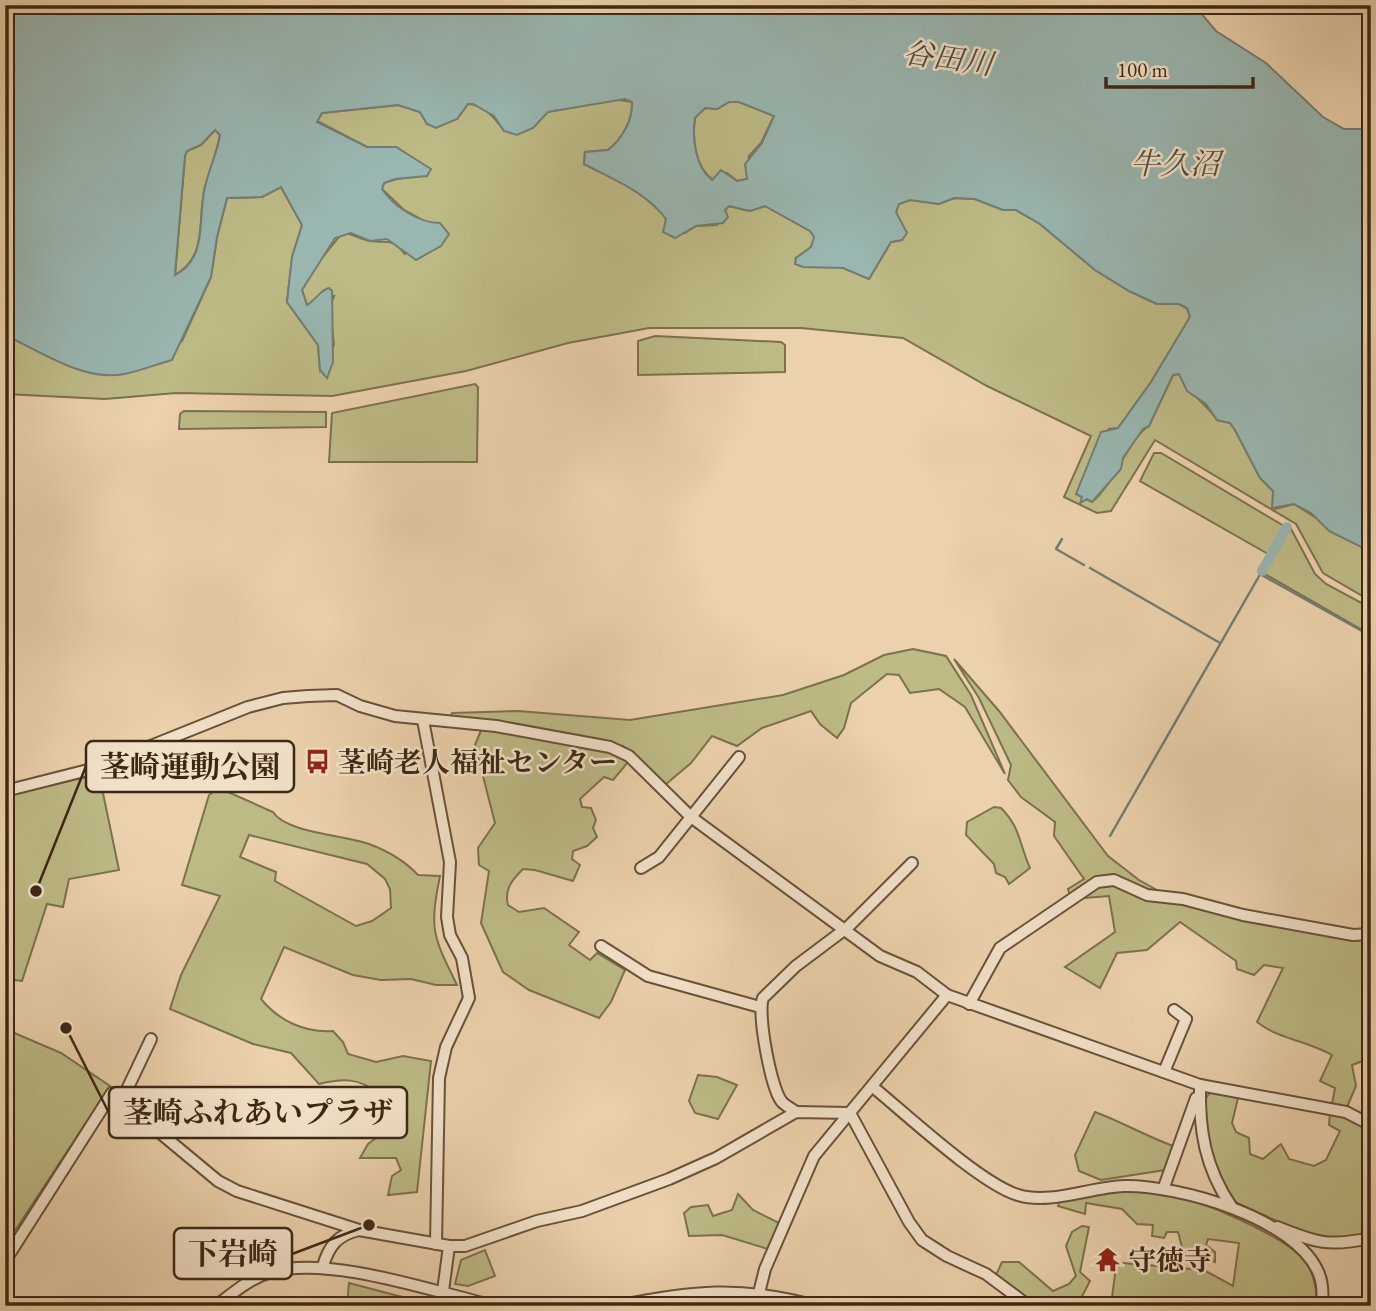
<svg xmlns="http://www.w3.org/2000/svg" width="1376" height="1311" font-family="'EB Garamond','Noto Serif JP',serif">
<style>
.green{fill:#bdba86;stroke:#7d714e;stroke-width:2;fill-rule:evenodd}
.water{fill:#99b6b0;stroke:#747d72;stroke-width:2;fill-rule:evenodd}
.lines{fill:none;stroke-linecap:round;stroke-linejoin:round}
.stream{stroke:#747d72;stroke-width:2.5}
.canal{stroke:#99b6b0;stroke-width:10}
.minor-casing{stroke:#68523b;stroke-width:14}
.minor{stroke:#f2e1c9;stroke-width:10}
.labels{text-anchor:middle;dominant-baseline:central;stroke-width:5;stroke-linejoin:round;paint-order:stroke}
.poi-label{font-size:28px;font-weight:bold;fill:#3d2815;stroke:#f2e1c9;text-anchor:start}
.water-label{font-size:30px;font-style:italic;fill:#544c3c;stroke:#f2e1c9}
.leader{fill:none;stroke:#3d2815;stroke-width:2.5}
.callout-dot{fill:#3d2815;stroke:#f2e1c9;stroke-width:2.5}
.callout{fill:#f2e1c9;stroke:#3d2815;stroke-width:2.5}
.callout-label{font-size:30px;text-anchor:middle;font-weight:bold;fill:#3d2815}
</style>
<rect width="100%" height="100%" fill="#ebd1ac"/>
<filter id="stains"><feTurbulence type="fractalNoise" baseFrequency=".00286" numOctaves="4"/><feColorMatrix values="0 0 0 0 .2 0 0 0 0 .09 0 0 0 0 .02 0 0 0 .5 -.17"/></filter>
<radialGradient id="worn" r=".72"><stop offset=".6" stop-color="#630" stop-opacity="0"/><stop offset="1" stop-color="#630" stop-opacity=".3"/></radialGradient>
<g class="green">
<path d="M613 99 632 102C633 120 622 139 608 150L585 152 584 164 634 188 685 233 696 226 717 225 728 206 750 211 765 206 810 231 815 237 811 247 796 258 844 268 869 279 891 242 902 240 896 212 899 204 910 200 939 204 954 198 975 199 1003 210H1016L1040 224 1095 270 1129 291 1157 304H1179L1187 308 1190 317 1151 382 1118 428 1109 429 1077 494 1092 502C1115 483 1130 436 1149 426L1173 375 1179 374C1189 396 1204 400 1217 420L1230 423 1235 430 1260 478 1273 491 1275 509 1294 504 1371 552V601L1323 573 1296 524 1155 440 1111 511 1097 513 1064 497 1091 436 987 386 903 338 801 328H649L568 343 466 371 332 396 176 393 105 399 5 394V335L79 368 124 374 139 369 182 341 211 277 217 237 227 198 262 197 281 187 302 225 292 257 287 302 318 345 320 370 334 345 330 307 334 296 307 305 302 290 313 269 342 233C353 233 359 239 370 241 388 244 390 236 405 254L428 223 404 210 382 189 384 183C402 176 413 180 430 169L396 147H367L317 121 322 113 398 105 420 112 427 124 457 119 468 104C484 104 496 119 504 131L533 128 547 112Z"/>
<path d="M729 102H739L774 116 761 143 749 156 747 179 737 181 727 173 713 180C695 167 692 139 695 117L705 108 717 109Z"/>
<path d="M215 130 220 135C217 153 210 169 205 187 197 217 209 256 175 275L185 156 187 151 201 145Z"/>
<polygon points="655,336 781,342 785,345 785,372 638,375 638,341"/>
<polygon points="475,384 478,387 477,462 329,462 332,413"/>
<polygon points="184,411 326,412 326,427 179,429 180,414"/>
<polygon points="1154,453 1161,453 1284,526 1268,554 1140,481"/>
<polygon points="1290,527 1315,574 1326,584 1371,608 1371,635 1263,573"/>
<polygon points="913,649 946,656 971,695 1005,774 965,707 939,689 910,693 899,675 887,674 851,703 844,728 837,738 820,724 811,711 762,728 737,746 712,736 691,763 665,785 623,746 545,730 450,718 452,713 518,711 630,720 783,695 844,675 884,655"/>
<polygon points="954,659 999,711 1108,856 1139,880 1166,895 1149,893 1119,879 1070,896 1068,889 1084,879 1054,836 1055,822 1021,797 1008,780 1011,765 979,698"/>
<path d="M482 728 613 752 628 762 613 780 604 777 580 799 582 807 591 808 596 820 593 828 597 837 587 846 573 851 572 859 580 865 573 881 535 870 523 869C512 880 504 889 508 905L519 912 544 908 579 932 569 945 590 960 597 953 625 970 611 1002 599 1018 529 990 503 972 481 923 489 871 479 865 478 848 495 823 475 745Z"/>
<polygon points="99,774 119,870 69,879 63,907 47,904 22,981 14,980 5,1001 5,796"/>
<path d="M219 788 273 812C286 833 345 835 369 844 388 851 404 860 418 875L440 876C429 930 433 936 457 985H436L411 979 381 980 353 975 284 947 261 999C279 1021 305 1033 333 1031L343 1042 348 1054 376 1062 403 1056 431 1061 417 1192 388 1195 392 1176 401 1170 396 1158H360L368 1144 380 1135 379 1093C358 1078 344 1078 319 1084L291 1053 253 1044 170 1009 181 975 220 896 182 885 209 795ZM249 835 367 864 385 879 390 889 391 908 372 921 356 926 275 881 276 872 240 857Z"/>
<path d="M994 807 1001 808C1021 828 1019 844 1030 868L1009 884 1005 877 996 873 994 864 966 835 967 822Z"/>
<path d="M1107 884 1185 904 1371 938V1058L1352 1065 1356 1086 1347 1107 1332 1104 1335 1088 1320 1081 1332 1055C1308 1041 1278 1039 1257 1022L1283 968 1264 965 1254 975 1237 969 1236 961 1180 922 1147 950 1117 953 1100 988 1065 967 1115 932 1109 896 1084 898 1099 885Z"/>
<polygon points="5,1029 61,1053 110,1086 5,1246"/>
<polygon points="698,1075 717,1077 737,1085 718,1119 695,1113 689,1101"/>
<polygon points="1210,1092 1239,1094 1232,1123 1236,1132 1249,1138 1250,1154 1263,1159 1281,1144 1289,1159 1314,1166 1326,1160 1340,1131 1329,1125 1330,1114 1345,1116 1371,1130 1371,1143 1365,1156 1371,1159 1371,1234 1340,1241 1317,1239 1237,1203 1228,1195 1213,1169 1202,1105"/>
<path d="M1095 1112C1122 1122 1146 1136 1173 1146L1165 1170 1101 1180 1079 1171 1075 1155Z"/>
<path d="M1122 1190C1136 1190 1151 1189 1165 1192 1197 1199 1290 1237 1307 1264 1314 1274 1318 1294 1316 1306H1111L1116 1266 1123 1263 1204 1270 1233 1286 1239 1243 1208 1239 1206 1245 1215 1252V1262L1183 1251 1178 1232H1167L1164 1238 1152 1236 1153 1225 1137 1224 1122 1209 1086 1203 1085 1214 1058 1206 1061 1198Z"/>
<polygon points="738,1194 753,1210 779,1223 768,1249 722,1235 689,1236 684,1213 691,1207 708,1205 713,1216 732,1210"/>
<polygon points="1082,1226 1089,1227 1080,1272 1090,1281 1077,1306 1034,1306 996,1275 1002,1262 1019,1262 1053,1291 1069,1284 1076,1276 1066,1246 1072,1232"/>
<polygon points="485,1250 495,1276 468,1286 455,1284 461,1260"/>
<polygon points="349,1283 410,1299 419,1306 347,1306"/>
<polygon points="721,1301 761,1306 677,1306"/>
</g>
<path class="water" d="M5 5H1194L1216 31 1266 63 1323 117 1344 129H1361L1371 119V552L1329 531 1311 513 1294 504 1272 508 1273 491 1260 478 1235 430 1230 423 1217 420 1206 404 1187 391 1179 374 1173 375 1149 426 1143 429 1123 458 1121 469 1092 502 1087 499 1080 503 1082 497 1076 494 1101 432 1118 428 1151 382 1190 317 1187 308 1179 304H1157L1129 291 1095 270 1040 224 1016 210H1003L975 199 954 198 939 204 910 200 899 204 896 212 907 233 902 240 891 242 869 279 843 268 803 267 795 264 796 258 811 247 814 237 810 231 765 206 750 211 729 206 725 210 728 217 723 223 696 226 675 238 663 232 666 219C646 192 614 180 584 164L585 152 608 150C622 139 633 120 632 102L625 99 548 112 533 128 517 135 504 131 494 116 473 104H468L457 119 436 128 427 124 420 112 398 105 322 113 317 122 367 147H396L431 169 427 176 395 179 384 183 382 189C394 207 419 223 440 223L449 234 441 246 416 260 387 239 370 241 351 233 335 238 302 290 307 305C316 300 320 290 329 288L332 291 333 362 327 378 320 370 318 345 287 302 292 257 302 225 281 187 262 197 227 198 217 237 211 277 172 360C157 364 140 371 124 374 84 382 40 351 5 335ZM729 102H739L774 116 762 143 745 164 747 179 737 181 721 170 712 180C695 167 692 138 695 118L705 108 717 109ZM215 130 220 135C217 153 209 169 205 187 197 217 209 258 175 275L185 156 187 151 201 145Z"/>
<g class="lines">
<g class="stream">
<polyline points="1062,539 1056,549 1084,565"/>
<polyline points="1090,568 1220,643"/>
<polyline points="1260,574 1371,636"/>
<polyline points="1110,836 1262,571"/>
</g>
<polyline class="canal" points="1262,571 1287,527"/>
<defs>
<g id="minor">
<polyline points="423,720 450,862 447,917 450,935 462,958 469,998 446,1047 439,1078 436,1244"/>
<polyline points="5,791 96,768 248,707 283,698 308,696 337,695 360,706 395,716 496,726 610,747 629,756 691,817 880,956 917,972 947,995 1200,1085 1346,1112 1371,1125"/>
<polyline points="641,868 659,857 739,757"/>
<polyline points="601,946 648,976 760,1007"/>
<polyline points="969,1004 1000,948 1097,882 1114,880 1147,895 1183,899 1243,915 1353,935 1371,934"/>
<polyline points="1164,1072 1186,1019 1174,1010"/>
<path d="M1200 1085C1199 1131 1205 1167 1231 1206"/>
<path d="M873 1087C906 1114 981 1184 1018 1195 1050 1205 1091 1187 1124 1186 1178 1185 1297 1218 1319 1274 1323 1284 1323 1295 1322 1306"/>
<polyline points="122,1100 151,1039"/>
<path d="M796 1112C792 1109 786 1106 782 1102 771 1089 757 1014 763 998L796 966 848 927 912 863"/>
<polyline points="1164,1187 1196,1098"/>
<path d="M1277 1227C1317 1243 1328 1247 1371 1238"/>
<polyline points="5,1261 112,1093 218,1181 237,1191 359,1230"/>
<path d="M323 1266C329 1246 337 1235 359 1230L449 1246H465L537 1221 582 1211 669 1179 716 1158 796 1112 850 1113 909 1222 922 1240 947 1256 986 1274 1029 1306"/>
<polyline points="759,1293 765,1269 814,1156 947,995"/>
<path d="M216 1306C233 1293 250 1278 271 1272 329 1255 434 1292 495 1306"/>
<polyline points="441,1306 449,1246"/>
<path d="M616 1306C692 1291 739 1285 816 1306"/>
</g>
</defs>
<use href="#minor" class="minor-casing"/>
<use href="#minor" class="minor"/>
</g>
<defs>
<symbol id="bus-bare" viewBox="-9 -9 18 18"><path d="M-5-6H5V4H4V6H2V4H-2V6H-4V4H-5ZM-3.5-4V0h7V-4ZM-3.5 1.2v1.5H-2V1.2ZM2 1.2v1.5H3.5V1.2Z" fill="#8f2418" stroke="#f2e1c9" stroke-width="2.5" paint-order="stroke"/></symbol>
<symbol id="temple-bare" viewBox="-9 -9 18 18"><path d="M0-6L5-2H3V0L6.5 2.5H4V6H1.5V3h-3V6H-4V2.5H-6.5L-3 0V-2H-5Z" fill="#8f2418" stroke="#f2e1c9" stroke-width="2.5" paint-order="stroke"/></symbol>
</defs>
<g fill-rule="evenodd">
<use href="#bus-bare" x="300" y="744" width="35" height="35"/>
<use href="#temple-bare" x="1090" y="1242" width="35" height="35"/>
</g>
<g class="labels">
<g class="poi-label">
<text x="338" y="762">茎崎老人福祉センター</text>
<text x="1128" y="1260">守徳寺</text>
</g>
<g class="water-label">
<text transform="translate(948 58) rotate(8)">谷田川</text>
<text x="1175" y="163">牛久沼</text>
</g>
</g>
<path class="leader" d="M36 891L86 766M66 1028L109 1113M369 1225L292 1254"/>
<g class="callout-dot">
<circle cx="36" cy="891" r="7"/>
<circle cx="66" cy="1028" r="7"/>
<circle cx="369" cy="1225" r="7"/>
</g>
<g class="callout">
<rect x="86" y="741" width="208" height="51" rx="7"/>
<rect x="109" y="1087" width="298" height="51" rx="7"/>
<rect x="174" y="1228" width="118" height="51" rx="7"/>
</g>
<g class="callout-label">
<text x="190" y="777">茎崎運動公園</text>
<text x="258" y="1123">茎崎ふれあいプラザ</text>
<text x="233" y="1264">下岩崎</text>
</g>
<rect width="1376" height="1311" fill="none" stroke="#ebd1ac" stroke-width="28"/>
<rect x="7" y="7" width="1362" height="1297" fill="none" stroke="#3d2815" stroke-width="3.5"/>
<rect x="14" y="14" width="1348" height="1283" fill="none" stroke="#3d2815" stroke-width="2"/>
<path d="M1106 77v10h147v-10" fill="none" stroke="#3d2815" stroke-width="3.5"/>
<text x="1117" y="77" font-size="21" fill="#3d2815" stroke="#f2e1c9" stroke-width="5" paint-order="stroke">100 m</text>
<rect width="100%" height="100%" filter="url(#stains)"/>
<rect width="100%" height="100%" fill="url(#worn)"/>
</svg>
